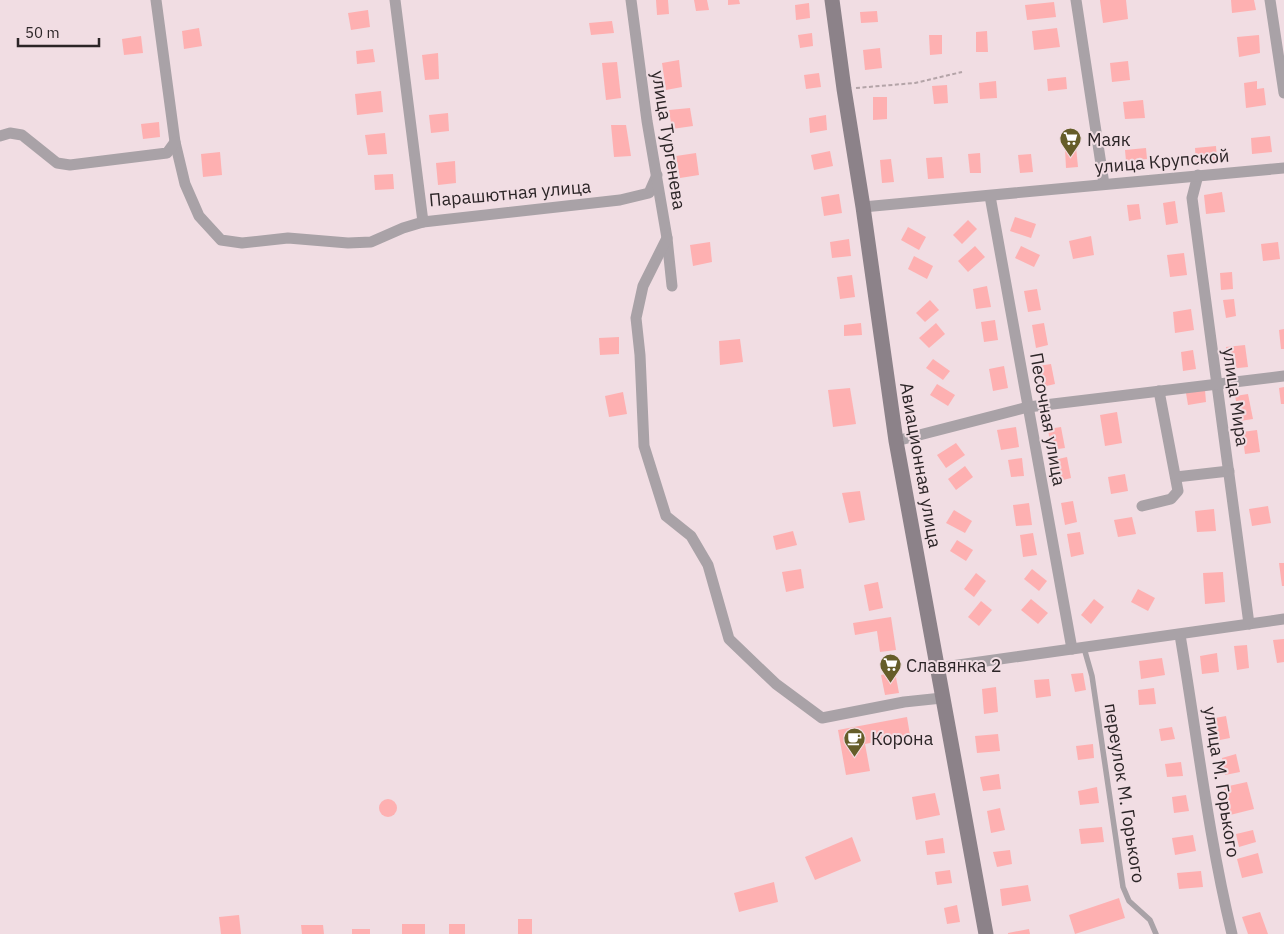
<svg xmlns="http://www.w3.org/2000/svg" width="1284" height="934" font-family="'IBM Plex Sans',sans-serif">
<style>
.building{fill:#feb0b1}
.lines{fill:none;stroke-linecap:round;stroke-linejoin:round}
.path{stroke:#b4a4a8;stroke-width:2;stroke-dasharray:4 2.5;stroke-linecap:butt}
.service{stroke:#a9a2a7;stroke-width:5.5}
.minor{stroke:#a9a2a7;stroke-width:11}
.secondary{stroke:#8c8289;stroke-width:15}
.labels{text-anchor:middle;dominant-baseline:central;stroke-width:4;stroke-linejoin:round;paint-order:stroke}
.poi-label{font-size:18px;fill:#2c2527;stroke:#f1dde3;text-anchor:start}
.street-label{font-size:18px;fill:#2c2527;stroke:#f1dde3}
</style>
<rect width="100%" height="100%" fill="#f1dde3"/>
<g class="building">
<polygon points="656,0 668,0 669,14 657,15"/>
<polygon points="694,0 707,0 709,10 696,11"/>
<polygon points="728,0 739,0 740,4 728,5"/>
<polygon points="1100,0 1126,0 1128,19 1103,23"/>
<polygon points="1231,0 1254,0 1256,10 1232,13"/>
<polygon points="1054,2 1056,17 1027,20 1025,5"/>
<polygon points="809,3 810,18 796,20 795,5"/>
<polygon points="368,10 370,27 351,30 348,13"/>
<polygon points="877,11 878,22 861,23 860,12"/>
<polygon points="612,21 614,33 591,35 589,23"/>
<polygon points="199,28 202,46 184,49 182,31"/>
<polygon points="1057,28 1060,47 1034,50 1032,31"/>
<polygon points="987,31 988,52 976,52 976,32"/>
<polygon points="812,33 813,46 800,48 798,35"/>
<polygon points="929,35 942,35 942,54 930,55"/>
<polygon points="1259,35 1260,53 1239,57 1237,37"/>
<polygon points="141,36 143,53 124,55 122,39"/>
<polygon points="880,48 882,68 865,70 863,50"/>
<polygon points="373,49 375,62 357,64 356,51"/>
<polygon points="438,53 439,79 425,80 422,55"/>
<polygon points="679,60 682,87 666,90 662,63"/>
<polygon points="1128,61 1130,80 1112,82 1110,63"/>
<polygon points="617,62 621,98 606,100 602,63"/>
<polygon points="819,73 821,87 806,89 804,75"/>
<polygon points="1066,77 1067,89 1048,91 1047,79"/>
<polygon points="996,81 997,98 980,99 979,83"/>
<polygon points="1257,81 1257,89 1264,88 1266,105 1246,108 1244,83"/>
<polygon points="947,85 948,103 934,104 932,86"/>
<polygon points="381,91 383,112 357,115 355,94"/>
<polygon points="873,97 887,97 887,119 873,120"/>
<polygon points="1143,100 1145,118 1125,119 1123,102"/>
<polygon points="690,108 693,126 672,129 669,110"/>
<polygon points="448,113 449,131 431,133 429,115"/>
<polygon points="826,115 827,130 810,133 809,118"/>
<polygon points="159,122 160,137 143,139 141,124"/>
<polygon points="611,125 626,125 631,156 614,157"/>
<polygon points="385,133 387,154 368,155 365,135"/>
<polygon points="1270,136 1272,152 1252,154 1251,138"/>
<polygon points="1216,146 1217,160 1196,163 1195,148"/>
<polygon points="1076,147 1078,167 1066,168 1065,149"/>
<polygon points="1146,148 1147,159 1126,161 1125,150"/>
<polygon points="830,151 833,166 814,170 811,155"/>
<polygon points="220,152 222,175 203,177 201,154"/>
<polygon points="696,153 699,175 680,178 676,156"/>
<polygon points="980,153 981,173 970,173 968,154"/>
<polygon points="1031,154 1033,172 1020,173 1018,155"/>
<polygon points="942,157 944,178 928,179 926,158"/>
<polygon points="891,159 894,182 882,183 880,160"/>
<polygon points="455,161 456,183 438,185 436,163"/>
<polygon points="393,174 394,189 375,190 374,175"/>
<polygon points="1222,192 1225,212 1206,214 1204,195"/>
<polygon points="839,194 842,213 824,216 821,197"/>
<polygon points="1175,201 1178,223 1166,225 1163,203"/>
<polygon points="1139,204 1141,219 1129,221 1127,205"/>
<polygon points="1015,217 1036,224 1031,238 1010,231"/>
<polygon points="968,220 977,229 962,244 953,235"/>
<polygon points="908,227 926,237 919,250 901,240"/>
<polygon points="1091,236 1094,255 1073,259 1069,241"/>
<polygon points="849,239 851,256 832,258 830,242"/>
<polygon points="710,242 712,262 693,266 690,245"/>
<polygon points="1278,242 1280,259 1263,261 1261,244"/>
<polygon points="975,246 985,257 968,272 958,261"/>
<polygon points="1021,246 1040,255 1034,267 1015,258"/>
<polygon points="1184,253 1187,275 1170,277 1167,255"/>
<polygon points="914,256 933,266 927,279 908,269"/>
<polygon points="1232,272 1233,289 1221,290 1220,273"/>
<polygon points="852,275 855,297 840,299 837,277"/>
<polygon points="987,286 991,307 976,309 973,289"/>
<polygon points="1037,289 1041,310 1028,312 1024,291"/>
<polygon points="1234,299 1236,316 1226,318 1223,300"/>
<polygon points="930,300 939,310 925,322 916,313"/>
<polygon points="1191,309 1194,330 1175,333 1173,312"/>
<polygon points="995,320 998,340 984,342 981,322"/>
<polygon points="861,323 862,335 844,336 844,325"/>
<polygon points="936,323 945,334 929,348 919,338"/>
<polygon points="1044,323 1048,345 1036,348 1032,325"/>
<polygon points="1284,329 1284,349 1281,349 1279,330"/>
<polygon points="619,337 619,354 600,355 599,338"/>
<polygon points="740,339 743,362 720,365 719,341"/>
<polygon points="1245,345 1248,367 1229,369 1226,347"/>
<polygon points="1193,350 1196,369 1183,371 1181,352"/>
<polygon points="933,359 950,371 943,380 926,368"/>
<polygon points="1051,364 1055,384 1042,387 1038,366"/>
<polygon points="1004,366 1008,388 993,391 989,369"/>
<polygon points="937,384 955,395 948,406 930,395"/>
<polygon points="1284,387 1284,404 1281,404 1279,388"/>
<polygon points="850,388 856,424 833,427 828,390"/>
<polygon points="1205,390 1206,402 1188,405 1186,393"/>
<polygon points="623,392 627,414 609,417 605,396"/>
<polygon points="1248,394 1253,419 1240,421 1235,396"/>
<polygon points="1117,412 1122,443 1105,446 1100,415"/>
<polygon points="1016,427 1019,447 1001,450 997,430"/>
<polygon points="1061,427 1065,448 1051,450 1048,429"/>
<polygon points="1257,430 1260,452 1245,454 1242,432"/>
<polygon points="956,443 965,455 946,468 937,455"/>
<polygon points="1067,457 1071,478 1059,481 1054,460"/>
<polygon points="1022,458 1024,476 1011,477 1008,460"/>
<polygon points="965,466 973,477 956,490 948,479"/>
<polygon points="1125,474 1128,491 1111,494 1108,477"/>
<polygon points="860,491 865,520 849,523 842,493"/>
<polygon points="1073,501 1077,522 1065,525 1061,503"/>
<polygon points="1029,503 1032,525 1016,526 1013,505"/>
<polygon points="1268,506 1271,523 1252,526 1249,509"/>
<polygon points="1214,509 1216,531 1197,532 1195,511"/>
<polygon points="954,510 972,521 965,533 946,523"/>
<polygon points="1132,517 1136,534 1118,537 1114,520"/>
<polygon points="793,531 797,545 776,550 773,536"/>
<polygon points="1080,532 1084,554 1071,557 1067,534"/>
<polygon points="1033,533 1037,555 1023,557 1020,535"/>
<polygon points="957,540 973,550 966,561 950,551"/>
<polygon points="1279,563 1284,563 1284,586 1282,586"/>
<polygon points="801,569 804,588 786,592 782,572"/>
<polygon points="1032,569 1047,581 1039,591 1024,579"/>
<polygon points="1223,572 1225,602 1205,604 1203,573"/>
<polygon points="976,573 986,581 974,597 964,589"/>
<polygon points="878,582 883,608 869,611 864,585"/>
<polygon points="1138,589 1155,598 1148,611 1131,602"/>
<polygon points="1031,599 1048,613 1038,624 1021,610"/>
<polygon points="1094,599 1104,607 1091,624 1081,615"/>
<polygon points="981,601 992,610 979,626 968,617"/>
<polygon points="891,617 896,650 880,652 877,631 855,635 853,623"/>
<polygon points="1284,639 1284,662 1277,663 1273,640"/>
<polygon points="1247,645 1249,668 1237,670 1234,646"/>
<polygon points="1217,653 1219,672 1202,674 1200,656"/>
<polygon points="1162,658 1165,675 1141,679 1139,661"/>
<polygon points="895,672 899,693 885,695 881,675"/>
<polygon points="1083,673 1086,690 1075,692 1071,674"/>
<polygon points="1049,679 1051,696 1036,698 1034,680"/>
<polygon points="996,687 998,712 984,714 982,689"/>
<polygon points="1154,688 1156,704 1139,705 1138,690"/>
<polygon points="1226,716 1230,738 1215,741 1210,719"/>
<polygon points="907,717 910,735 865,744 870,771 846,775 838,730"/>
<polygon points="1172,727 1175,739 1161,741 1159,729"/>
<polygon points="998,734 1000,751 977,753 975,736"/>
<polygon points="1093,744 1094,758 1078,760 1076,746"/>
<polygon points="1236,754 1240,772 1225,775 1222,758"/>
<polygon points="1181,762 1183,776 1167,777 1165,764"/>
<polygon points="999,774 1001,789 983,791 980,777"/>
<polygon points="1247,782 1254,809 1230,815 1224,787"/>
<polygon points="1097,787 1099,803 1080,805 1078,791"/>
<polygon points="935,793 940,815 916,820 912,797"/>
<polygon points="1186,795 1189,811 1174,813 1172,797"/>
<circle cx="388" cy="808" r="9"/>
<polygon points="1000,808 1005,830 991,833 987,811"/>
<polygon points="1102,827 1104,842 1081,844 1079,829"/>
<polygon points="1253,830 1256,842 1239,847 1236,834"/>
<polygon points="1193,835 1196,851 1175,855 1172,838"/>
<polygon points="852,837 861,861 815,880 805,857"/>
<polygon points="943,838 945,853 927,855 925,841"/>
<polygon points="1010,850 1012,864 997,867 993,852"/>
<polygon points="1258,853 1263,873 1242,878 1237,859"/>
<polygon points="950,870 952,883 937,885 935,872"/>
<polygon points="1201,871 1203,887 1179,889 1177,873"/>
<polygon points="774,882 778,902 739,912 734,893"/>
<polygon points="1028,885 1031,901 1002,906 1000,889"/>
<polygon points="1119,898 1125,918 1075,934 1069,915"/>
<polygon points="957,905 960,922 947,924 944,908"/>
<polygon points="1260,912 1268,934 1248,934 1242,917"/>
<polygon points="239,915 241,934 221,934 219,917"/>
<rect x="518" y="919" width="14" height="15"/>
<rect x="402" y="924" width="23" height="10"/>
<rect x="449" y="924" width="16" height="10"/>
<polygon points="301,925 323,925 324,934 302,934"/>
<rect x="352" y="929" width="18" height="5"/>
<polygon points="1029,929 1030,934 1008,934 1008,933"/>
</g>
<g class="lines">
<polyline class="path" points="856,88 915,83 962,72"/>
<polyline class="service" points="1084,648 1092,676 1123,887 1129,901 1150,920 1156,934"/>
<g class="minor">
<polyline points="156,0 175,142 185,184 199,216 221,240 242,243 288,238 348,243 371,242 403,228 423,222"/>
<polyline points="395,0 423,222 620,200 649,193 657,175"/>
<polyline points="631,0 647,121 667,238 672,286"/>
<polyline points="1076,0 1104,184"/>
<polyline points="1270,0 1284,93"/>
<polyline points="0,136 10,133 22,135 57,163 70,165 167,153 175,142"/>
<polyline points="1198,175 1192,198 1249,624"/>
<polyline points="990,196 1072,649"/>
<polyline points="863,207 1284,168"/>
<polyline points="667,238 643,286 636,318 640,355 644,446 666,516 691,536 708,565 729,639 776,684 822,718 904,702 942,698"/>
<polyline points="896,441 1028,407 1284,376"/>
<polyline points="1176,477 1229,471"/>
<polyline points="1142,506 1171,499 1178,491 1159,391"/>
<path d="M1180 635C1197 735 1208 835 1232 934"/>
<polyline points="937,668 1284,619"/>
</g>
<polyline class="secondary" points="832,0 844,89 863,207 896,441 986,934"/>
</g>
<defs>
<symbol id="supermarket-pin" viewBox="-11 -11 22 30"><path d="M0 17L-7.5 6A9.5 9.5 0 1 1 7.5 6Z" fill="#655d29" stroke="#f1dde3"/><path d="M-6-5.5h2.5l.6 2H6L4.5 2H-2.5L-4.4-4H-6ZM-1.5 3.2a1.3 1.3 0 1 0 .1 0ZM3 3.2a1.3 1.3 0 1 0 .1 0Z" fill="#fff"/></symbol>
<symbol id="cafe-pin" viewBox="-11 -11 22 30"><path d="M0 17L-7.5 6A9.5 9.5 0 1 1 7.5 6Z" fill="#655d29" stroke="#f1dde3"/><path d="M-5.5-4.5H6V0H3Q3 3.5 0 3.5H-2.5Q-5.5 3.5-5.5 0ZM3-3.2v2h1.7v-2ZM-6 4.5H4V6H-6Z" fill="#fff"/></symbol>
</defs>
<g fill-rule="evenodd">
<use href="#supermarket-pin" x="1058" y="126" width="25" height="34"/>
<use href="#supermarket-pin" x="878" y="652" width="25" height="34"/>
<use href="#cafe-pin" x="842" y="726" width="25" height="34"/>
</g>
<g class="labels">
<g class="poi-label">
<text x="1087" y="139">Маяк</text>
<text x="906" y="665">Славянка 2</text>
<text x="871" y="738">Корона</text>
</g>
<g class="street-label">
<text transform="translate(669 140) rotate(81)">улица Тургенева</text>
<text transform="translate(1162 161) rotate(-5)">улица Крупской</text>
<text transform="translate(510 193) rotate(-5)">Парашютная улица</text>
<text transform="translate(1236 397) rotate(82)">улица Мира</text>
<text transform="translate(1048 419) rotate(80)">Песочная улица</text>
<text transform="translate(921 465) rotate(80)">Авиационная улица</text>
<text transform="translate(1222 782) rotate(81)">улица М. Горького</text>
<text transform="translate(1125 793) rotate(81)">переулок М. Горького</text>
</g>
</g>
<path d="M18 38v8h81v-8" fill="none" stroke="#2c2527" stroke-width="2.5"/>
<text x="25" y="38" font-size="15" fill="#2c2527" stroke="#f1dde3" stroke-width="4" paint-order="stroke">50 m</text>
</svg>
